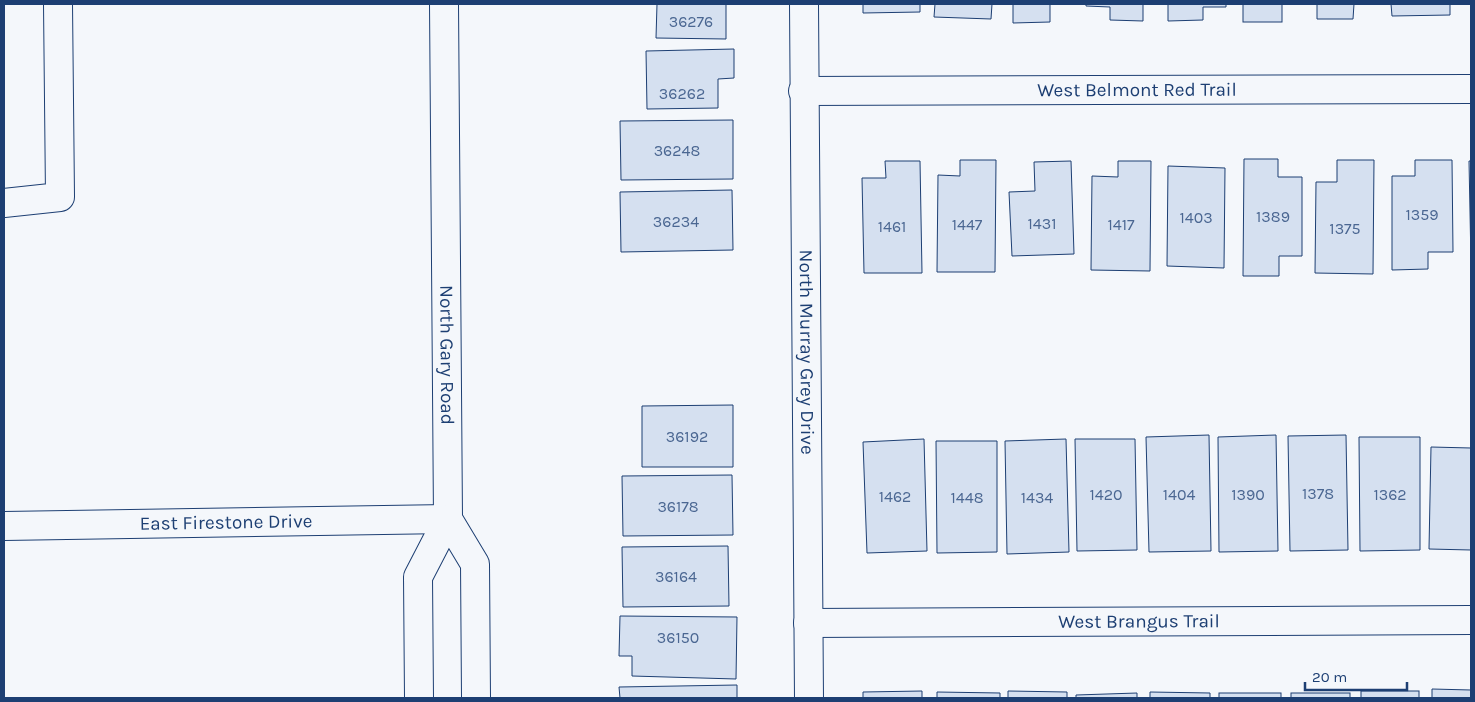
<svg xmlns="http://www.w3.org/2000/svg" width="1475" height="702" font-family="Karla,sans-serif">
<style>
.building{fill:#d5e0f0;stroke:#1d3f73}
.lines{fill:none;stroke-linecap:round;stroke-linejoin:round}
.street-casing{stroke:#1d3f73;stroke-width:30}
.secondary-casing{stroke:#1d3f73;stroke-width:30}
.street{stroke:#f4f7fb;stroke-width:28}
.secondary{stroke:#f4f7fb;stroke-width:28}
.labels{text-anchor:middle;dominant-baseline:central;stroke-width:4;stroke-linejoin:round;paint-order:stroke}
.number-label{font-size:16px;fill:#4b6792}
.street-label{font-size:19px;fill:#1d3f73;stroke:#f4f7fb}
</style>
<rect width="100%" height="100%" fill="#f4f7fb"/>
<g class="building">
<polygon points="657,4 726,4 726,39 656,38"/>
<polygon points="863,4 920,4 920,12 863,13"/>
<polygon points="935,4 992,4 991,19 934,17"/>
<polygon points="1013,4 1050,4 1050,22 1013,23"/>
<polygon points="1086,4 1143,4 1143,21 1110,20 1110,7 1086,6"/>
<polygon points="1168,4 1226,4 1226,7 1203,7 1203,20 1168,21"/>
<rect x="1243" y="4" width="39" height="18"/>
<polygon points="1317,4 1354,4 1353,19 1317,19"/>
<polygon points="1391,4 1450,4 1450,15 1392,16"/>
<polygon points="734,49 734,78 718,79 718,108 647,109 646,51"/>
<polygon points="733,120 733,179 621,180 620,121"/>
<polygon points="1244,159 1278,159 1278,177 1302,177 1302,256 1279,256 1279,276 1243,276"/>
<polygon points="960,160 996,160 995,272 937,272 938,175 960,176"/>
<polygon points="1337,160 1374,160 1373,274 1315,273 1316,182 1337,182"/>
<polygon points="1415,160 1452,160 1453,252 1428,252 1428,269 1392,270 1392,176 1415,176"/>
<polygon points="885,161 920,161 922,273 864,273 862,178 886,178"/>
<polygon points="1071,161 1074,254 1012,256 1009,192 1035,191 1034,162"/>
<polygon points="1118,161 1151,161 1150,271 1091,270 1092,176 1118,177"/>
<polygon points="1469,161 1471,161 1471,263"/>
<polygon points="1168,166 1225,168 1224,268 1167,266"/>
<polygon points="732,190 733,250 621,252 620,192"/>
<polygon points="733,405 733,467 642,467 642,406"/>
<polygon points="1209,435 1211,551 1149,552 1146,437"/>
<polygon points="1276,435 1278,551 1219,552 1218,437"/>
<polygon points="1346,435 1348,550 1290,551 1288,436"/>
<polygon points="1359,437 1420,437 1420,550 1360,551"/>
<polygon points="924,439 927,551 867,553 863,442"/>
<polygon points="1066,439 1069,552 1007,554 1005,441"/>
<polygon points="1075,439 1135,439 1137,550 1077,551"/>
<polygon points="936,441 997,441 997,552 937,553"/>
<polygon points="1431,447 1471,448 1471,550 1429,549"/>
<polygon points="732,475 733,535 623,536 622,476"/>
<polygon points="728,546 729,606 623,607 622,547"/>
<polygon points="620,616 737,617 736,679 632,676 632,656 619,656"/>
<polygon points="737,685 737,698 620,698 619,687"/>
<polygon points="1432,689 1471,690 1471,698 1432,698"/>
<polygon points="922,691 922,698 863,698 863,692"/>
<polygon points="1008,691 1067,692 1067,698 1008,698"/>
<rect x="1361" y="691" width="58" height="7"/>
<polygon points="937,692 1000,693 1000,698 937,698"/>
<polygon points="1150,692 1210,693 1210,698 1150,698"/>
<polygon points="1137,693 1137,698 1076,698 1076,695"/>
<rect x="1219" y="693" width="62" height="5"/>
<rect x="1291" y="693" width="59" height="5"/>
</g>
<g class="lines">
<defs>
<g id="street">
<path id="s1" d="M804 4 809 698"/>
<path id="s2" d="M803 91 1471 89"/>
<polyline points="4,203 60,197 58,4"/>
<path id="s3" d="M4 526 448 519"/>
<path id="s4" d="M808 623 1471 620"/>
</g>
<g id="secondary">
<path id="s5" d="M444 4 448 519 475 564 476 698"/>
<polyline points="419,698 418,577 448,519"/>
</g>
</defs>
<use href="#street" class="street-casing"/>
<use href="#secondary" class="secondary-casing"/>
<use href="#street" class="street"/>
<use href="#secondary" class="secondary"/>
</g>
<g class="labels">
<g class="number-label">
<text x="691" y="21">36276</text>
<text x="682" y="93">36262</text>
<text x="677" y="150">36248</text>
<text x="1422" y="214">1359</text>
<text x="1273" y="216">1389</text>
<text x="1196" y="217">1403</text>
<text x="676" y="221">36234</text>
<text x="1042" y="223">1431</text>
<text x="967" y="224">1447</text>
<text x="1121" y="224">1417</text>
<text x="892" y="226">1461</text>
<text x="1345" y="228">1375</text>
<text x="687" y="436">36192</text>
<text x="1318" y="493">1378</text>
<text x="1106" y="494">1420</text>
<text x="1179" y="494">1404</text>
<text x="1248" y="494">1390</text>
<text x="1390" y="494">1362</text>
<text x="895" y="496">1462</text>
<text x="967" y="497">1448</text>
<text x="1037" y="497">1434</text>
<text x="678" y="506">36178</text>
<text x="676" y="576">36164</text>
<text x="678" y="637">36150</text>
</g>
<g class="street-label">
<text stroke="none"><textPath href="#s2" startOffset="334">West Belmont Red Trail</textPath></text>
<text stroke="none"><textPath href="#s1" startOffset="348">North Murray Grey Drive</textPath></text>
<text stroke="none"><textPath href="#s5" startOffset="351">North Gary Road</textPath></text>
<text stroke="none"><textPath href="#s3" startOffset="222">East Firestone Drive</textPath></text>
<text stroke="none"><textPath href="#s4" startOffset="331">West Brangus Trail</textPath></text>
</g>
</g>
<rect width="1475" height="702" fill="none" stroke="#1d3f73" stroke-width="10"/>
<path d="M1305 682v8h102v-8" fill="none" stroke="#1d3f73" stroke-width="2.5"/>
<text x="1312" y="682" font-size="15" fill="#1d3f73" stroke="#f4f7fb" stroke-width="4" paint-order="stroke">20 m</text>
</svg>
